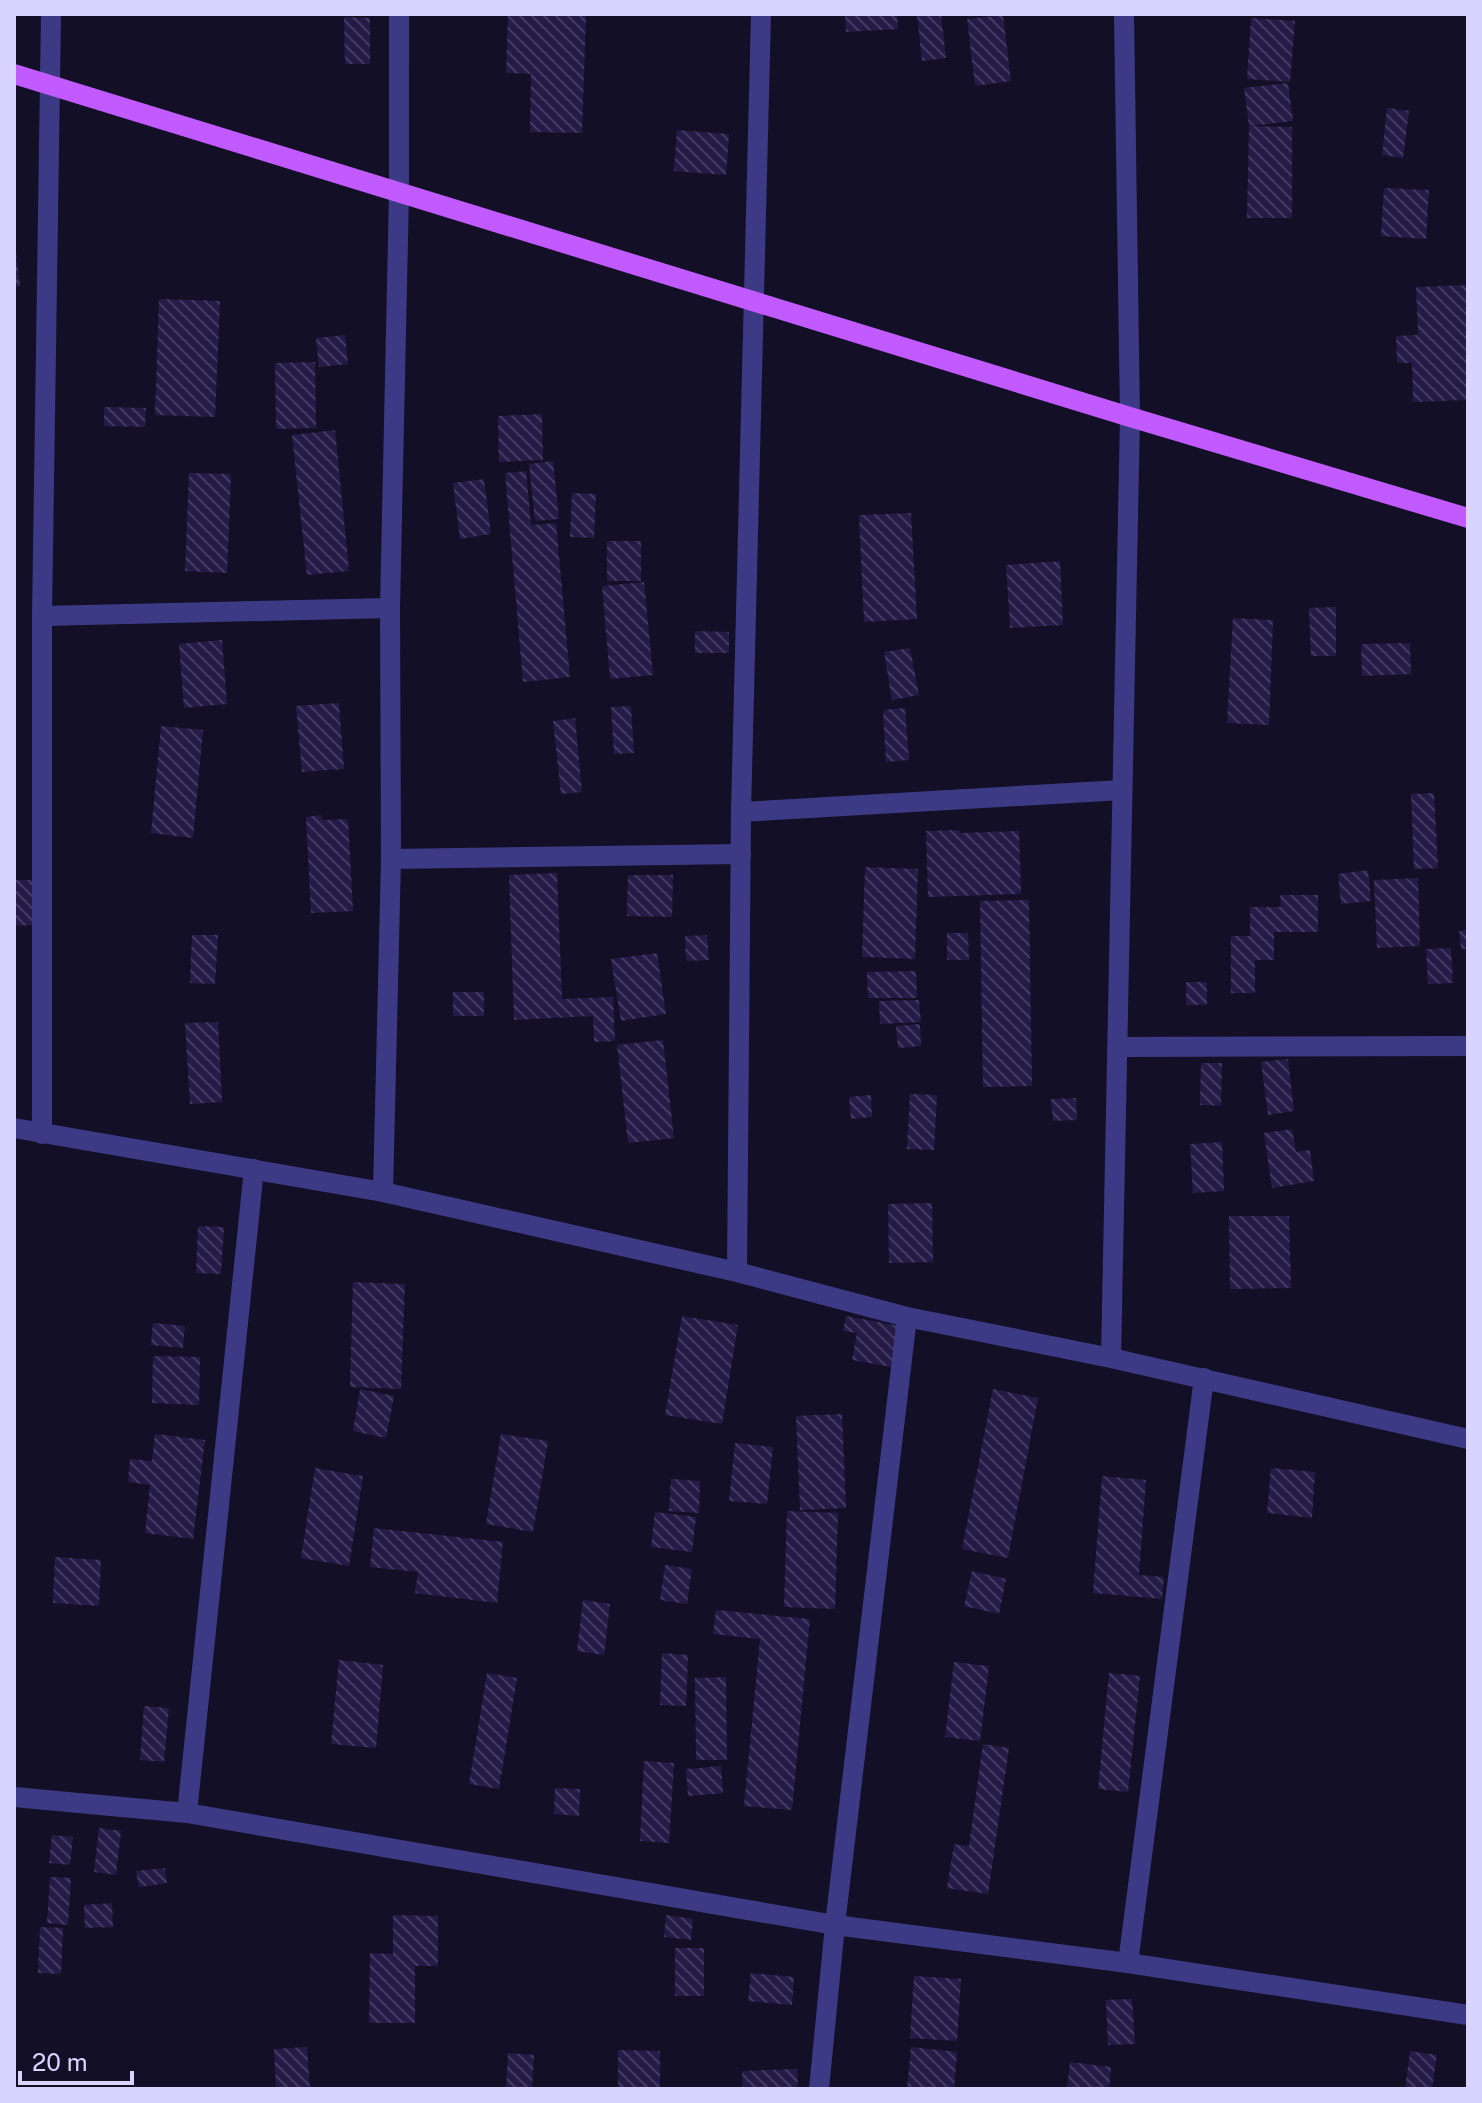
<svg xmlns="http://www.w3.org/2000/svg" width="1482" height="2103" font-family="'Public Sans',sans-serif">
<style>
.building{fill:url(#building-back-hatch)}
.lines{fill:none;stroke-linecap:round;stroke-linejoin:round}
.minor{stroke:#3d3a85;stroke-width:20}
.primary{stroke:#c25bff;stroke-width:20}
</style>
<defs>
<pattern id="building-back-hatch" width="6" height="6" patternUnits="userSpaceOnUse" patternTransform="scale(2)"><rect width="6" height="6" fill="#241b47"/><path d="M-1 5l2 2M0 0l6 6M5-1l2 2" fill="none" stroke="#433b63"/></pattern>
</defs>
<rect width="100%" height="100%" fill="#130f26"/>
<g class="building">
<polygon points="508,14 586,14 582,133 530,132 531,74 506,73"/>
<polygon points="845,14 897,14 898,29 846,32"/>
<polygon points="917,14 941,14 946,58 922,61"/>
<polygon points="1003,15 1011,81 975,86 967,19"/>
<polygon points="344,17 370,18 370,64 345,64"/>
<polygon points="1251,18 1295,21 1290,82 1247,79"/>
<polygon points="1288,83 1293,121 1249,126 1244,88"/>
<polygon points="1387,108 1409,111 1403,158 1382,155"/>
<polygon points="1249,126 1292,127 1292,218 1247,218"/>
<polygon points="677,130 729,134 726,175 674,171"/>
<polygon points="1384,188 1429,190 1426,239 1381,236"/>
<polygon points="14,253 16,253 20,286 14,287"/>
<polygon points="1468,285 1468,400 1413,402 1412,363 1397,363 1396,336 1418,335 1416,287"/>
<polygon points="159,299 220,301 215,417 155,415"/>
<polygon points="345,335 348,364 319,367 316,338"/>
<polygon points="315,362 316,428 276,429 275,363"/>
<polygon points="104,407 146,408 145,427 104,426"/>
<polygon points="542,414 543,460 499,462 498,416"/>
<polygon points="335,430 349,571 307,575 292,435"/>
<polygon points="553,461 559,519 535,521 529,464"/>
<polygon points="526,471 531,525 556,523 570,677 523,682 505,473"/>
<polygon points="189,473 231,474 227,573 185,571"/>
<polygon points="484,479 491,534 460,539 453,483"/>
<polygon points="572,493 596,494 594,538 570,537"/>
<polygon points="911,513 917,619 864,622 859,515"/>
<rect x="607" y="541" width="34" height="40"/>
<polygon points="1060,561 1063,625 1010,628 1006,565"/>
<polygon points="644,582 653,675 610,679 602,586"/>
<polygon points="1336,607 1336,656 1311,656 1309,608"/>
<polygon points="1233,618 1273,620 1269,725 1227,723"/>
<polygon points="695,631 729,632 729,653 695,653"/>
<polygon points="222,640 227,704 184,708 179,644"/>
<polygon points="1410,643 1411,674 1362,676 1361,644"/>
<polygon points="910,648 919,695 892,700 884,652"/>
<polygon points="339,703 344,769 302,772 296,706"/>
<polygon points="631,706 634,753 614,754 611,707"/>
<polygon points="905,708 909,760 886,762 883,710"/>
<polygon points="575,718 582,792 561,794 553,721"/>
<polygon points="161,726 203,730 193,838 151,833"/>
<polygon points="1434,793 1438,868 1414,869 1411,794"/>
<polygon points="321,815 322,820 348,819 353,911 311,913 306,817"/>
<polygon points="960,830 960,833 1019,831 1021,894 928,897 926,831"/>
<polygon points="865,867 918,869 915,959 862,957"/>
<polygon points="1368,870 1371,901 1341,904 1338,874"/>
<polygon points="557,873 562,999 613,997 615,1041 594,1042 593,1016 514,1020 509,875"/>
<polygon points="628,875 673,875 672,917 627,916"/>
<polygon points="1418,878 1420,946 1377,948 1374,880"/>
<polygon points="14,880 34,880 36,925 14,926"/>
<polygon points="1280,895 1318,895 1318,932 1274,932 1274,960 1255,960 1255,993 1231,993 1231,936 1250,936 1250,907 1281,907"/>
<polygon points="1029,900 1032,1086 983,1087 980,901"/>
<polygon points="1468,929 1468,949 1461,949 1459,931"/>
<polygon points="947,933 968,933 969,960 947,960"/>
<polygon points="192,935 218,935 215,984 190,983"/>
<polygon points="707,935 709,960 686,961 685,936"/>
<polygon points="1451,948 1453,983 1428,984 1426,949"/>
<polygon points="657,953 666,1014 621,1021 611,959"/>
<polygon points="916,971 917,998 868,998 867,972"/>
<rect x="1186" y="982" width="21" height="23"/>
<rect x="453" y="992" width="31" height="24"/>
<polygon points="919,1000 921,1022 880,1024 879,1001"/>
<polygon points="218,1022 222,1102 190,1104 185,1023"/>
<polygon points="920,1024 921,1046 898,1048 896,1026"/>
<polygon points="663,1040 674,1138 628,1143 617,1045"/>
<polygon points="1288,1059 1294,1111 1268,1115 1261,1062"/>
<polygon points="1201,1063 1222,1063 1221,1106 1200,1105"/>
<polygon points="910,1094 937,1095 934,1150 907,1149"/>
<polygon points="871,1095 872,1117 851,1119 849,1097"/>
<polygon points="1076,1098 1077,1120 1053,1121 1051,1099"/>
<polygon points="1292,1129 1296,1152 1310,1150 1314,1181 1272,1188 1264,1133"/>
<polygon points="1222,1142 1224,1191 1193,1193 1190,1144"/>
<polygon points="932,1203 933,1262 889,1263 888,1204"/>
<polygon points="1229,1216 1289,1216 1291,1288 1230,1289"/>
<polygon points="198,1226 224,1227 221,1274 196,1273"/>
<polygon points="353,1282 405,1284 401,1389 350,1387"/>
<polygon points="682,1316 738,1325 722,1424 665,1415"/>
<polygon points="846,1316 905,1327 898,1368 852,1360 857,1333 843,1331"/>
<polygon points="153,1323 185,1326 183,1348 151,1345"/>
<polygon points="153,1356 200,1357 199,1405 152,1403"/>
<polygon points="360,1389 394,1396 386,1438 353,1431"/>
<polygon points="993,1389 1038,1398 1008,1558 962,1549"/>
<polygon points="842,1414 846,1508 800,1510 796,1416"/>
<polygon points="155,1434 205,1440 193,1539 145,1533 150,1485 128,1482 130,1459 152,1461"/>
<polygon points="501,1434 548,1441 533,1532 486,1524"/>
<polygon points="735,1443 773,1447 767,1504 729,1501"/>
<polygon points="315,1468 363,1476 349,1566 301,1558"/>
<polygon points="1271,1468 1315,1472 1312,1518 1267,1513"/>
<polygon points="1102,1476 1146,1480 1139,1575 1164,1577 1162,1599 1093,1593"/>
<polygon points="671,1479 700,1481 699,1513 669,1511"/>
<polygon points="787,1511 838,1513 835,1609 784,1607"/>
<polygon points="655,1512 696,1517 692,1552 651,1547"/>
<polygon points="374,1528 503,1542 497,1603 415,1593 418,1572 370,1567"/>
<polygon points="55,1557 101,1560 99,1606 53,1603"/>
<polygon points="665,1565 692,1569 687,1604 660,1600"/>
<polygon points="972,1571 1006,1579 999,1614 964,1606"/>
<polygon points="583,1600 610,1604 604,1655 577,1651"/>
<polygon points="716,1610 810,1619 792,1810 744,1806 760,1639 713,1634"/>
<polygon points="662,1653 688,1655 686,1706 660,1705"/>
<polygon points="339,1660 383,1665 376,1748 331,1744"/>
<polygon points="954,1662 989,1666 980,1741 945,1737"/>
<polygon points="487,1673 517,1678 499,1789 469,1784"/>
<polygon points="1109,1673 1140,1676 1128,1792 1098,1789"/>
<polygon points="726,1677 727,1760 696,1760 695,1678"/>
<polygon points="144,1706 169,1708 164,1762 140,1760"/>
<polygon points="983,1744 1009,1748 988,1894 947,1888 954,1844 969,1846"/>
<polygon points="644,1761 674,1763 669,1843 640,1841"/>
<polygon points="721,1766 723,1793 688,1796 686,1769"/>
<polygon points="555,1788 580,1789 579,1816 554,1814"/>
<polygon points="99,1828 121,1831 116,1875 94,1872"/>
<polygon points="52,1835 73,1837 70,1865 49,1863"/>
<polygon points="165,1868 167,1883 139,1887 136,1871"/>
<polygon points="50,1877 71,1878 68,1925 47,1923"/>
<polygon points="112,1903 113,1927 85,1928 84,1905"/>
<polygon points="393,1915 438,1916 438,1966 415,1966 415,2023 369,2023 370,1953 393,1954"/>
<polygon points="666,1915 693,1919 691,1940 664,1937"/>
<polygon points="40,1927 63,1928 61,1974 38,1973"/>
<rect x="675" y="1948" width="29" height="48"/>
<polygon points="751,1973 794,1977 792,2005 748,2001"/>
<polygon points="914,1976 961,1979 957,2041 910,2038"/>
<polygon points="1132,1999 1135,2044 1108,2045 1106,2000"/>
<polygon points="307,2047 310,2088 276,2089 274,2049"/>
<polygon points="911,2047 957,2052 954,2089 907,2089"/>
<polygon points="618,2050 660,2051 660,2089 618,2089"/>
<polygon points="1410,2051 1437,2055 1432,2089 1405,2089"/>
<polygon points="508,2053 534,2055 532,2089 506,2089"/>
<polygon points="1070,2062 1111,2067 1109,2089 1067,2089"/>
<polygon points="797,2069 798,2089 743,2089 742,2071"/>
</g>
<g class="lines">
<g class="minor">
<polyline points="42,616 390,608"/>
<polyline points="741,812 1122,790"/>
<polyline points="391,859 741,854"/>
<polyline points="1118,1047 1468,1046"/>
<polyline points="14,1128 383,1192 737,1272 907,1317 1111,1358 1468,1439"/>
<polyline points="42,1134 42,616 51,14"/>
<polyline points="383,1192 391,859 390,608 399,193 399,14"/>
<polyline points="737,1272 741,812 761,14"/>
<polyline points="1111,1358 1130,417 1124,14"/>
<polyline points="14,1797 187,1813 835,1925 1128,1963 1468,2015"/>
<polyline points="187,1813 254,1169"/>
<polyline points="1128,1963 1204,1378"/>
<polyline points="819,2089 835,1925 907,1317"/>
</g>
<polyline class="primary" points="14,74 1130,417 1468,518"/>
</g>
<rect width="1482" height="2103" fill="none" stroke="#d9d4ff" stroke-width="32"/>
<path d="M20 2071v12h112v-12" fill="none" stroke="#d9d4ff" stroke-width="4"/>
<text x="32" y="2071" font-size="24" fill="#d9d4ff" stroke="#130f26" stroke-width="6" paint-order="stroke">20 m</text>
</svg>
